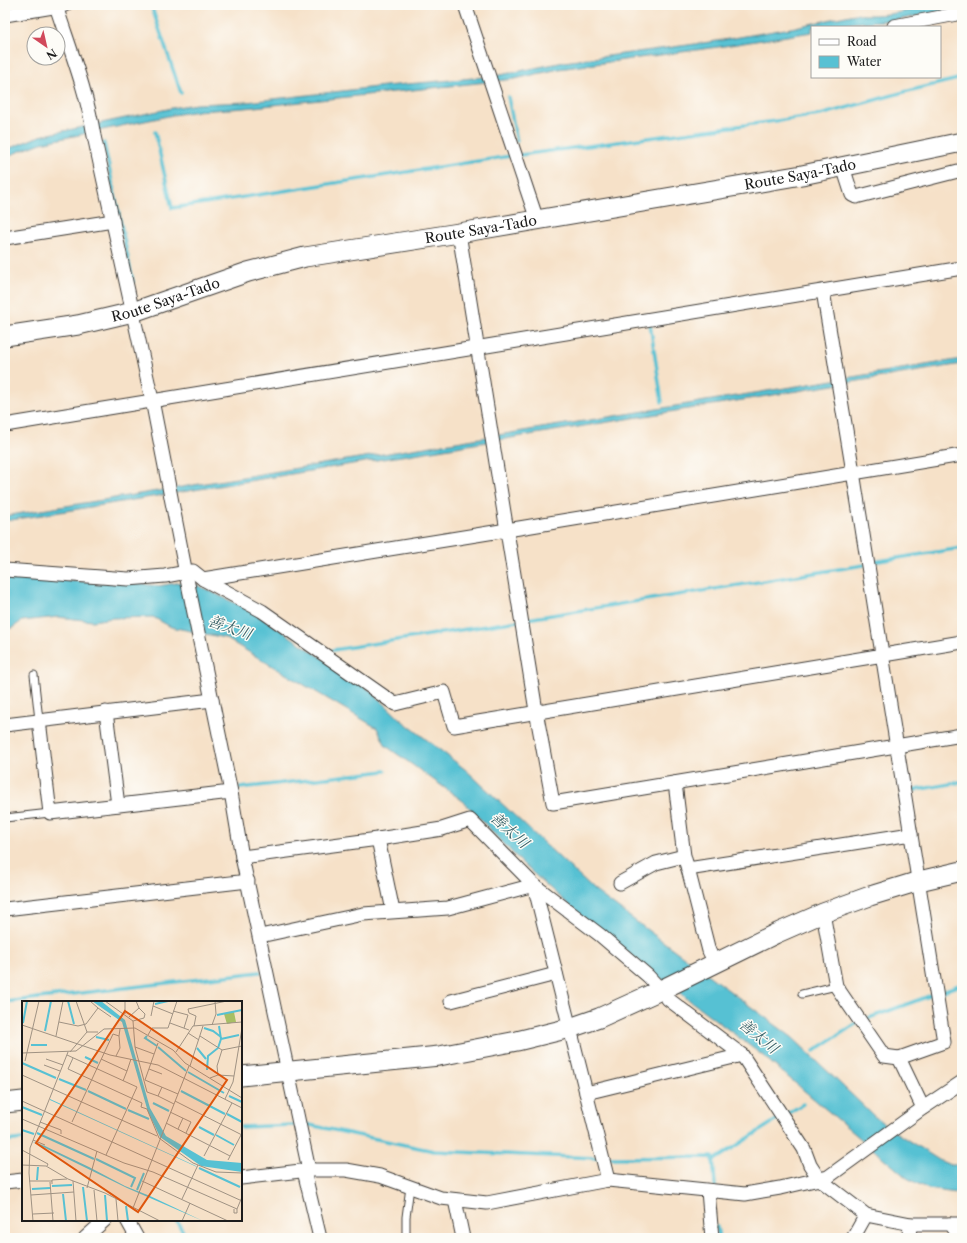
<svg xmlns="http://www.w3.org/2000/svg" width="967" height="1243" font-family="'Libre Caslon Text','Noto Serif JP',serif">
<style>
.water{fill:#57c1d3;stroke:#3a6e78}
.lines{fill:none;stroke-linecap:round;stroke-linejoin:round}
.stream{stroke:#57c1d3;stroke-width:3.5}
.lane-casing{stroke:#3d3a36;stroke-width:9}
.street-casing{stroke:#3d3a36;stroke-width:15}
.secondary-casing{stroke:#3d3a36;stroke-width:21}
.lane{stroke:#fff;stroke-width:7}
.street{stroke:#fff;stroke-width:13}
.secondary{stroke:#fff;stroke-width:19}
.labels{text-anchor:middle;dominant-baseline:central;stroke-width:3;stroke-linejoin:round;paint-order:stroke}
.street-label{font-size:14px;fill:#1c1c1c;stroke:#fdfcf7}
.water-label{font-size:15px;font-style:italic;fill:#345e65;stroke:#fdfcf7}
.inset-river{fill:none;stroke:#57c1d3;stroke-width:2}
.inset-road{fill:none;stroke:#9f9283;stroke-width:1}
.view{fill:#de560d;fill-opacity:0.15;stroke:#de560d;stroke-width:2}
.inset-edge{fill:none;stroke:#1c1c1c;stroke-width:2}
</style>
<rect width="100%" height="100%" fill="#fdfcf7"/>
<filter id="ink" filterUnits="userSpaceOnUse"><feTurbulence type="fractalNoise" baseFrequency=".025" numOctaves="2"/><feDisplacementMap in="SourceGraphic" scale="8" xChannelSelector="R" yChannelSelector="G"/><feConvolveMatrix kernelMatrix="1 2 1 2 8 2 1 2 1" color-interpolation-filters="sRGB"/></filter>
<filter id="wash" filterUnits="userSpaceOnUse"><feTurbulence type="fractalNoise" baseFrequency=".012" numOctaves="4" result="noise"/><feDisplacementMap in="SourceGraphic" scale="16" xChannelSelector="R" yChannelSelector="G"/><feGaussianBlur stdDeviation="0.9" result="paint"/><feColorMatrix in="noise" values="0 0 0 0 0 0 0 0 0 0 0 0 0 0 0 0 0 1.4 0 .05"/><feComposite in="paint" operator="in"/></filter>
<g filter="url(#wash)">
<rect width="100%" height="100%" fill="#f6e1c8"/>
<g class="water">
<path d="M938 5H962V7L897 20 851 23 832 27H812V32L718 47 559 69 515 79 245 108 198 111 173 115 41 143 5 157V150L40 136 177 107 196 104 247 102 385 86 495 76 564 62 717 41 791 28 855 14C883 18 910 10 938 5Z"/>
<polygon points="962,359 962,364 5,521 5,516"/>
<polygon points="5,578 142,584 158,586 182,582 193,583 241,606 258,615 371,691 400,719 466,770 595,891 793,1038 874,1116 892,1130 939,1160 950,1165 962,1165 962,1194 928,1189 907,1178 762,1055 664,981 579,914 525,866 463,801 386,746 377,728 225,638 171,627 153,617 113,618 92,621 58,617 22,621 12,628 5,629"/>
</g>
<g class="lines">
<g class="stream">
<polyline points="151,5 181,93"/>
<polyline points="508,97 517,141"/>
<polyline points="155,132 172,208 511,156"/>
<polyline points="104,143 133,282"/>
<polyline points="520,155 820,115 908,91 962,78"/>
<polyline points="650,324 662,402"/>
<polyline points="872,562 962,548"/>
<polyline points="527,619 864,565"/>
<polyline points="333,650 518,621"/>
<polyline points="240,788 385,771"/>
<polyline points="910,794 909,791 962,782"/>
<polyline points="943,991 962,984"/>
<polyline points="5,1002 260,972"/>
<polyline points="869,1018 932,995"/>
<polyline points="814,1051 857,1023"/>
<polyline points="787,1114 803,1104"/>
<polyline points="305,1124 434,1151 597,1158"/>
<polyline points="241,1127 294,1125"/>
<polyline points="5,1141 23,1139"/>
<polyline points="607,1158 713,1157 715,1186"/>
<polyline points="713,1161 778,1119"/>
<polyline points="177,1222 187,1238"/>
<polyline points="717,1227 719,1238"/>
</g>
</g>
</g>
<g filter="url(#ink)">
<g class="lines">
<defs>
<g id="lane">
<polyline points="34,675 39,720"/>
<polyline points="5,818 50,813"/>
<polyline points="802,994 836,986"/>
<polyline points="406,1238 406,1217 410,1187"/>
</g>
<g id="street">
<polyline points="465,5 537,220"/>
<path d="M56 6C70 49 87 92 94 136L152 400 187 579 231 792 242 857 309 1170"/>
<polyline points="5,15 65,5"/>
<polyline points="894,26 962,13"/>
<polyline points="843,167 852,195 856,197 962,170"/>
<polyline points="459,233 536,711 553,803 962,735"/>
<polyline points="5,238 113,221"/>
<polyline points="823,291 853,472 944,1042 899,1058 923,1108"/>
<polyline points="5,425 962,268"/>
<polyline points="5,570 128,579 165,576 193,571 203,579 262,611 395,704 444,692 454,726 962,642"/>
<polyline points="203,579 507,530 962,455"/>
<polyline points="106,712 118,805"/>
<polyline points="39,720 50,813 231,792"/>
<polyline points="5,725 212,700"/>
<polyline points="675,783 684,856 688,869 911,834"/>
<polyline points="378,839 442,829 470,820 534,885 600,935 648,976 661,990 668,999 742,1055 804,1149 810,1165 819,1179 866,1215 911,1224 962,1224"/>
<polyline points="242,857 378,839 393,911"/>
<polyline points="688,869 709,951 715,963"/>
<polyline points="620,883 656,863 684,856"/>
<polyline points="5,909 248,881"/>
<polyline points="823,913 836,986 884,1056 899,1058"/>
<polyline points="260,936 363,914 448,908 534,885 608,1180"/>
<polyline points="451,1001 556,974"/>
<polyline points="586,1093 742,1055"/>
<polyline points="304,1171 320,1238"/>
<polyline points="241,1178 309,1170 346,1170 380,1176 441,1198 487,1203 608,1180 745,1194 780,1188 828,1177 923,1108 962,1082"/>
<polyline points="5,1182 23,1180"/>
<polyline points="708,1191 712,1238"/>
<polyline points="455,1200 463,1238"/>
<polyline points="127,1220 137,1238"/>
<polyline points="950,1224 959,1238"/>
<polyline points="85,1238 105,1220"/>
<polyline points="853,1238 866,1215"/>
<polyline points="908,1238 911,1224"/>
</g>
<g id="secondary">
<path id="s1" d="M5 336 78 325 133 312 248 272 305 257 459 233 802 175 962 142"/>
<polyline points="241,1076 439,1056 517,1041 570,1028 599,1018 665,988 775,934 823,913 870,896 919,881 962,871"/>
<polyline points="5,1103 23,1101"/>
</g>
</defs>
<use href="#lane" class="lane-casing"/>
<use href="#street" class="street-casing"/>
<use href="#secondary" class="secondary-casing"/>
<use href="#lane" class="lane"/>
<use href="#street" class="street"/>
<use href="#secondary" class="secondary"/>
</g>
</g>
<g class="labels">
<g class="street-label">
<text stroke="none"><textPath href="#s1" startOffset="813">Route Saya-Tado</textPath></text>
<text stroke="none"><textPath href="#s1" startOffset="489">Route Saya-Tado</textPath></text>
<text stroke="none"><textPath href="#s1" startOffset="165">Route Saya-Tado</textPath></text>
</g>
<g class="water-label">
<text transform="translate(230 627) rotate(19)">善太川</text>
<text transform="translate(510 830) rotate(42)">善太川</text>
<text transform="translate(759 1036) rotate(39)">善太川</text>
</g>
</g>
<g transform="translate(22 1001)">
<rect width="220" height="220" fill="#f6e1c8"/>
<path d="M212 11 214 21 205 23 202 13Z" fill="#a7bf64"/>
<path d="M70 0H79L103 19 128 107 144 135 185 159 220 162V171L179 165 138 136 126 111 100 21ZM28 98 174 165 175 166 28 99ZM9 140 23 145 67 166 103 185 128 195 181 220 105 187Z" fill="#57c1d3"/>
<path class="inset-river" d="M46 0 52 23M133 3 146 0M195 14 220 9M1 22 5 0M182 27 191 30 199 36M23 30 29 0M125 35 123 37 135 45M74 36 87 39M199 38 217 34M9 44H25M136 46 164 70M175 47 184 58M63 56 76 62M0 62 34 77M185 69 186 55 196 47 199 38 197 25M166 71 202 92M37 78 64 89M66 90 104 108M159 90 203 113M207 95 220 101M131 102 147 110M0 106 20 114M106 109 127 118M205 113 220 121M177 126 192 134M0 129 12 133M15 132 72 158M194 134 212 144M74 158 113 177 109 186M177 167 218 186M15 179 16 166M30 185 50 184M61 186 65 220M10 188 28 187M115 189 122 172M41 193 44 220M83 194 85 220M104 205 106 220"/>
<path class="inset-road" d="M54 0 65 31H76M83 0 111 20 113 46 125 91 136 95M131 5 151 13M76 7 89 16M151 10 166 14M103 13V0M129 15 132 0M107 16 117 7 114 0M111 20 122 17 123 13 117 7M37 21 56 25 64 23 76 7 68 0M148 22 167 29M0 24 88 54 136 64 220 107M190 24 194 13 193 0M172 25 174 15 167 12 166 8 205 0M162 27 166 14M166 32 177 39M126 34 130 27H146L155 0M34 35 41 0M178 35 200 49 220 45M136 42 123 79 156 93M113 46 132 53M48 51 65 31M154 51 171 25 220 21M0 52 54 50 82 28 113 27 151 49 163 62 220 97M45 54 115 86 84 154M94 55 98 47 97 35M51 57 46 68 120 102 119 106 125 108 137 137 171 162 194 171 220 172M24 58 41 64M79 58 105 70 101 80M3 60 17 0M22 64 38 70M168 65 181 25M127 68 140 73M105 70 109 58M0 74 135 135M196 74 195 65 200 49M188 77 196 74 212 75M140 86 136 95 152 103M203 98 211 81 220 27M0 100 220 200M153 100 220 134M148 111 169 121 164 132M0 118 102 162 131 171 215 208V212H212V208M18 121 39 129V133M50 121 91 33 97 35 98 28M144 122 208 155M156 128 161 117M11 139 23 144M0 149 26 163 25 165M182 155 210 102M206 159 219 134M0 164 24 165 46 178 83 192 138 220M7 180H30M51 180 54 220M120 180 206 220M28 181 31 220M30 183V179L45 178M65 187 75 150M72 189 75 220M9 194 52 191M94 198 96 220M160 198 176 164M111 207 167 65M215 208 220 196M11 213 32 212M11 220 7 172 8 147 46 51M160 220 168 202"/>
<path class="view" d="M103 10 205 79 116 211 14 142Z"/>
<rect width="220" height="220" class="inset-edge"/>
</g>
<rect width="967" height="1243" fill="none" stroke="#fdfcf7" stroke-width="20"/>
<rect x="811" y="26" width="130" height="52" fill="#fdfcf7" stroke="#a3a29f"/>
<rect x="819" y="39" width="20" height="6" fill="#ffffff" stroke="#a3a29f"/>
<text x="847" y="46" font-size="12" fill="#1c1c1c">Road</text>
<rect x="819" y="56" width="20" height="12" fill="#57c1d3" stroke="#a3a29f"/>
<text x="847" y="66" font-size="12" fill="#1c1c1c">Water</text>
<g transform="translate(46 46) rotate(146)"><circle r="19" fill="#fdfcf7" stroke="#a3a29f"/>
<path d="M0-3L7 15L0 10L-7 15Z" fill="#d1495b"/>
<text y="-6" font-size="11" font-weight="bold" text-anchor="middle" fill="#1c1c1c">N</text>
</g>
</svg>
